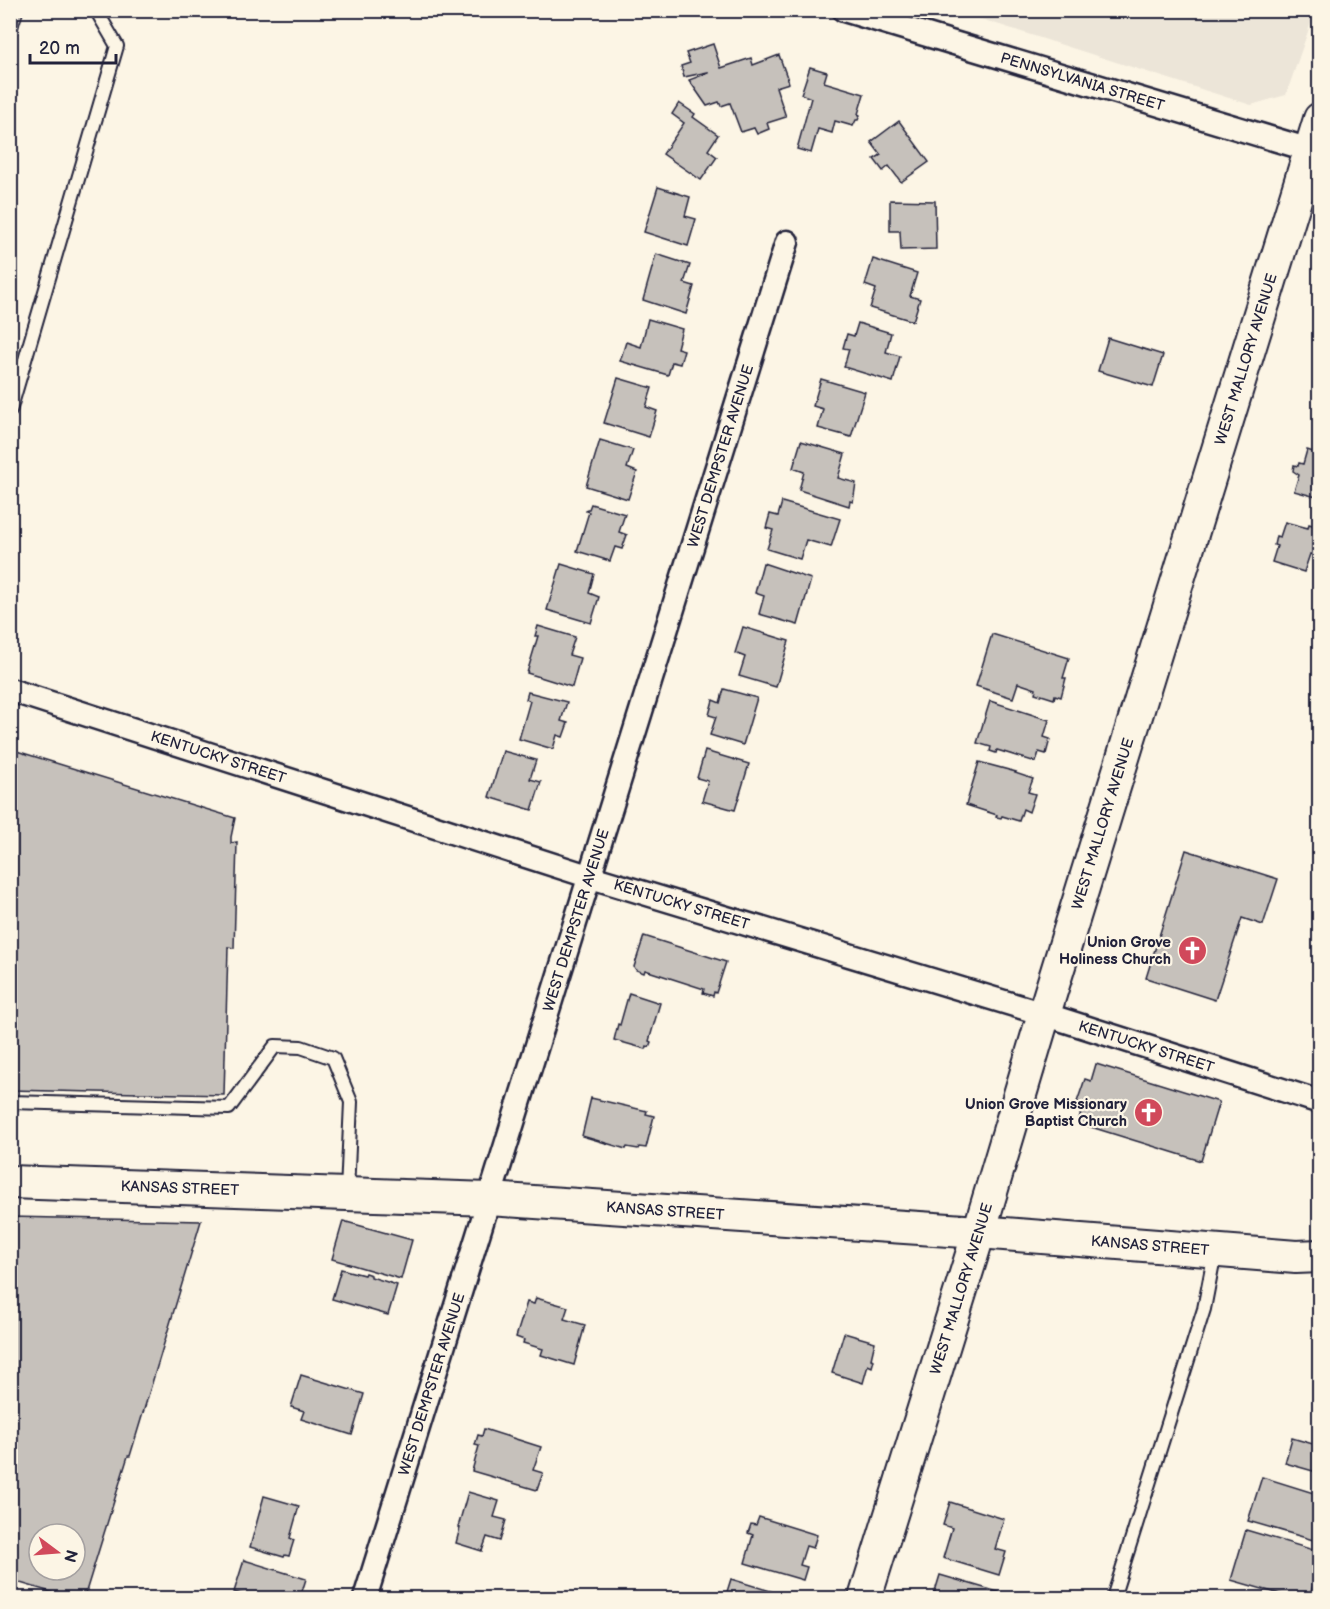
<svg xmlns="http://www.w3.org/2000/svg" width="1330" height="1609" font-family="'Balsamiq Sans',sans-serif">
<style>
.built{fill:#ece5d8}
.building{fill:#c6c1bb;stroke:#22223b;stroke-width:1.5;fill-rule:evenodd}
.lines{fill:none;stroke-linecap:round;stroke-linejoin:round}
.lane-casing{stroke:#22223b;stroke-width:16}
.street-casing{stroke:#22223b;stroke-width:27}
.secondary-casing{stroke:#22223b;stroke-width:36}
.lane{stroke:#fcf5e5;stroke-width:12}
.street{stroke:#fcf5e5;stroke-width:22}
.secondary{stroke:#fcf5e5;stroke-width:32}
.labels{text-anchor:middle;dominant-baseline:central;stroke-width:4.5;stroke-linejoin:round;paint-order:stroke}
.street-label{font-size:15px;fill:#22223b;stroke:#fcf5e5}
.poi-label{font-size:15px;font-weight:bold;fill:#22223b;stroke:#fcf5e5;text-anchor:end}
</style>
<rect width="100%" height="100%" fill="#fcf5e5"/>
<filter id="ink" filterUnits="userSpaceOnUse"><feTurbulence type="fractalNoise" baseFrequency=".0167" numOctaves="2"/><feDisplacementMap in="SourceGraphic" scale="12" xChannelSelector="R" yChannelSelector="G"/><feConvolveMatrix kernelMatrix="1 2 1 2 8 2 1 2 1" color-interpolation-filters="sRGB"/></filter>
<g filter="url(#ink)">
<polygon class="built" points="956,11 1315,11 1286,95 1251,105"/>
<g class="building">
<polygon points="10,10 24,10 10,54"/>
<polygon points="713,44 721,68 751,58 753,65 779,55 789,83 776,87 786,117 767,123 769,129 757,134 754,128 741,132 730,103 721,106 719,102 707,106 689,80 708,73 708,72 684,77 681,66 690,63 686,53"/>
<polygon points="810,67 827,72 824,82 864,94 858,114 860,115 858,120 856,120 853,126 835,121 832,133 818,129 811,153 797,149 811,98 801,94"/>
<polygon points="679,103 695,114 693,117 718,135 708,150 717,157 701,180 663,154 684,123 672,114"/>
<polygon points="899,121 929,162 901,182 889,166 883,171 874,159 881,155 871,142"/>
<polygon points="658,187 690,197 685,216 696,219 688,246 644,232"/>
<polygon points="890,200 935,201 936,249 901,250 900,231 890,231"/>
<polygon points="656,254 690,265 684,283 694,286 686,314 643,300"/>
<polygon points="873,259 917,273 910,296 920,299 913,321 870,308 876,289 865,285"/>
<polygon points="648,319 682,329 677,348 684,350 680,364 672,362 668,375 620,361 626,342 641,347"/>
<polygon points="858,323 891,333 886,352 900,356 893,382 844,367 849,349 843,348 847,334 854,336"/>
<polygon points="1108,338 1163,355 1153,387 1098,371"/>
<polygon points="618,378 652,388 646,407 657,411 649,437 604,423"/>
<polygon points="821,379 865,392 851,437 818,428 823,409 813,406"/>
<polygon points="600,440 633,450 627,468 637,472 628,499 586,486"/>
<polygon points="801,441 845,454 838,478 856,483 853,502 850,501 849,506 799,490 804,472 793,468"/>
<polygon points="1307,450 1320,454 1320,498 1294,491 1299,475 1293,471 1294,465 1298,466 1299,463 1303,464"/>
<polygon points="782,502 840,519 831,547 806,540 800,559 767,549 773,530 766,528 770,514 778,516"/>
<polygon points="591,504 625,514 619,532 627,535 622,549 615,547 610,561 577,551 589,512 586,511 587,509 589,509"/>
<polygon points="1285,522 1308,528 1309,524 1316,526 1314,531 1320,532 1320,557 1310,554 1304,572 1272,562 1277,546 1274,545 1276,536 1280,537"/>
<polygon points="763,563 811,579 798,625 759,614 764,596 755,593"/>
<polygon points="561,564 594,574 589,593 599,597 591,623 547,610"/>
<polygon points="538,626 575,637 569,655 580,658 572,687 527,673 538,636 535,636"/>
<polygon points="743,627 789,641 776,687 739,676 745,657 735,653"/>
<polygon points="992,634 1069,658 1063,678 1066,678 1061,697 1055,695 1054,699 1035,693 1036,689 1018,683 1013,698 976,686"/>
<polygon points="724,689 757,698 743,745 710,735 716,717 709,715 713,700 720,703"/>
<polygon points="528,692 567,702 561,721 568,723 563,737 557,735 553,749 519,739 530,701 526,699"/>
<polygon points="990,701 1049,720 1044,737 1050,739 1046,754 1039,752 1036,762 997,750 996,753 990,751 991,747 977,743"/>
<polygon points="10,749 235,818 231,837 231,843 237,842 234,948 228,947 224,1095 10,1090"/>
<polygon points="503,751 536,760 530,779 541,782 532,810 489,797"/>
<polygon points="705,751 749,764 735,810 702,801 708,781 697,778"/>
<polygon points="979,762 1016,772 1015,773 1033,779 1028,792 1035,794 1029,812 1023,809 1019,821 1002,816 1001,818 996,817 997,815 966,805"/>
<polygon points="1186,850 1278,879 1263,925 1242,918 1215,1000 1146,978"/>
<polygon points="644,936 726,962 716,993 714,992 713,996 703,993 704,989 645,970 644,973 636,970 634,967"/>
<polygon points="629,993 660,1003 649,1041 651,1042 649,1047 647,1046 646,1049 614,1040 618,1024 620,1025"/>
<polygon points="1096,1064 1219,1102 1201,1161 1078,1123 1083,1104 1077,1102 1085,1079 1091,1081"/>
<polygon points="591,1098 647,1111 646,1114 654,1116 646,1148 639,1147 638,1149 627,1147 626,1149 582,1136"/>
<path d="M10 1217 201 1221 130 1456H128L84 1598H71L10 1580ZM39 1534H75V1570H39Z"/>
<polygon points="343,1221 412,1240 401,1279 332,1259"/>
<polygon points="341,1269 364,1275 365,1273 371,1275 371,1277 397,1285 388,1315 332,1299"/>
<polygon points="536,1298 568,1307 564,1319 585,1325 574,1365 541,1355 543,1349 523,1343 524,1340 516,1337 527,1302 534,1304"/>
<polygon points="844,1333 875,1342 871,1359 874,1360 872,1367 868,1365 863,1383 832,1373"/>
<polygon points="301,1375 364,1394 352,1435 301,1419 304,1411 291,1407"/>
<polygon points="484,1429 541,1447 533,1470 543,1473 537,1490 472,1471 479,1446 475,1445 478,1435 482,1436"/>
<polygon points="1292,1438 1320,1446 1320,1473 1285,1463"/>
<polygon points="1262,1477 1320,1495 1320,1542 1248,1521"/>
<polygon points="468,1492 499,1501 494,1517 506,1520 500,1541 487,1537 482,1551 456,1543 460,1528 458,1527"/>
<polygon points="264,1496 299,1506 290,1538 294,1540 289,1556 285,1555 284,1557 250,1547"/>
<polygon points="950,1502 1004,1519 995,1549 1006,1552 999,1575 943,1558 952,1528 943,1525"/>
<polygon points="759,1517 817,1535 813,1548 806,1546 800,1565 807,1567 803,1580 745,1563 753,1535 748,1533 751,1524 756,1525"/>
<polygon points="1246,1530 1320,1552 1320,1563 1309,1598 1294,1598 1231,1580"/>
<polygon points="244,1560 306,1579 300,1598 255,1598 234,1592"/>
<polygon points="940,1575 998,1592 996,1598 928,1598 928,1597 933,1598"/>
<polygon points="731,1579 790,1597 792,1598 725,1598"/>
</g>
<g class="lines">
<defs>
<g id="lane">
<polyline points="10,411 117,46 96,10"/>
<polyline points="10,1102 229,1108 275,1046 301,1047 333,1058 351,1102 347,1192"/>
<polyline points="1113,1598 1204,1309 1215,1252"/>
</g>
<g id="street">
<path id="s1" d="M844 10 1320 153"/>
<path id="s2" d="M10 690 591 877 1044 1014 1320 1102"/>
<path id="s3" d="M365 1598 787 242"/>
</g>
<g id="secondary">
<path id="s4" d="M10 1182 489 1199 979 1232 1296 1257 1320 1256"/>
<path id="s5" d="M865 1598 979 1232 1044 1014 1320 119"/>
</g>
</defs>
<use href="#lane" class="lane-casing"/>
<use href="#street" class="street-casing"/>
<use href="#secondary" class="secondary-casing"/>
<use href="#lane" class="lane"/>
<use href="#street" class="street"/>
<use href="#secondary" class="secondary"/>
</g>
</g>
<defs>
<symbol id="church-disc" viewBox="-11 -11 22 22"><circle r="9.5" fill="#d1495b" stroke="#fcf5e5"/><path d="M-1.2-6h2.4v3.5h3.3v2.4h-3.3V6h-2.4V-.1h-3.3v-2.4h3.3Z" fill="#fff"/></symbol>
</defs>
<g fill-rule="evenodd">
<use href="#church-disc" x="1176" y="934" width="33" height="33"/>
<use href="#church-disc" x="1132" y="1096" width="33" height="33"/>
</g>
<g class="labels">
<g class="street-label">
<text stroke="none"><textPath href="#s1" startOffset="249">PENNSYLVANIA STREET</textPath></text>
<text stroke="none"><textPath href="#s5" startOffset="1296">WEST MALLORY AVENUE</textPath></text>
<text stroke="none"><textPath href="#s3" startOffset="1196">WEST DEMPSTER AVENUE</textPath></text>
<text stroke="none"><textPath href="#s2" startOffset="219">KENTUCKY STREET</textPath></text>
<text stroke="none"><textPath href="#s5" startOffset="810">WEST MALLORY AVENUE</textPath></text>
<text stroke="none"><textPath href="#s2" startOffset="705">KENTUCKY STREET</textPath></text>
<text stroke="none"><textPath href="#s3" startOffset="710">WEST DEMPSTER AVENUE</textPath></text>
<text stroke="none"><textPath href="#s2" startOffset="1191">KENTUCKY STREET</textPath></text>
<text stroke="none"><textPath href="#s4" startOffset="170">KANSAS STREET</textPath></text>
<text stroke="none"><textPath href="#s4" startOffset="656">KANSAS STREET</textPath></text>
<text stroke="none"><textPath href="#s4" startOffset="1142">KANSAS STREET</textPath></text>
<text stroke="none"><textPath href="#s5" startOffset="324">WEST MALLORY AVENUE</textPath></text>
<text stroke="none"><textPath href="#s3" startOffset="224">WEST DEMPSTER AVENUE</textPath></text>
</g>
<g class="poi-label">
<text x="1171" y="942">Union Grove<tspan x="1171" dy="17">Holiness Church</tspan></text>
<text x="1127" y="1104">Union Grove Missionary<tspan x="1127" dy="17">Baptist Church</tspan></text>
</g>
</g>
<rect width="1330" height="1609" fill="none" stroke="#fcf5e5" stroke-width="36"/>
<rect x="18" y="18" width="1294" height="1573" fill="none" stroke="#22223b" stroke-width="2" filter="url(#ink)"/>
<g transform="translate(57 1552) rotate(106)"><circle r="28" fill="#fcf5e5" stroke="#a5a1a1" stroke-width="1.5"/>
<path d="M0-4.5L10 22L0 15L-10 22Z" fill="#d1495b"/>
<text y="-9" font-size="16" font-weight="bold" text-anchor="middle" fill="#22223b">N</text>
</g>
<path d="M30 54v9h86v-9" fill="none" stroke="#22223b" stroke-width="3"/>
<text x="39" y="54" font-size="18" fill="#22223b" stroke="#fcf5e5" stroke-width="4.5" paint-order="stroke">20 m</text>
</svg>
